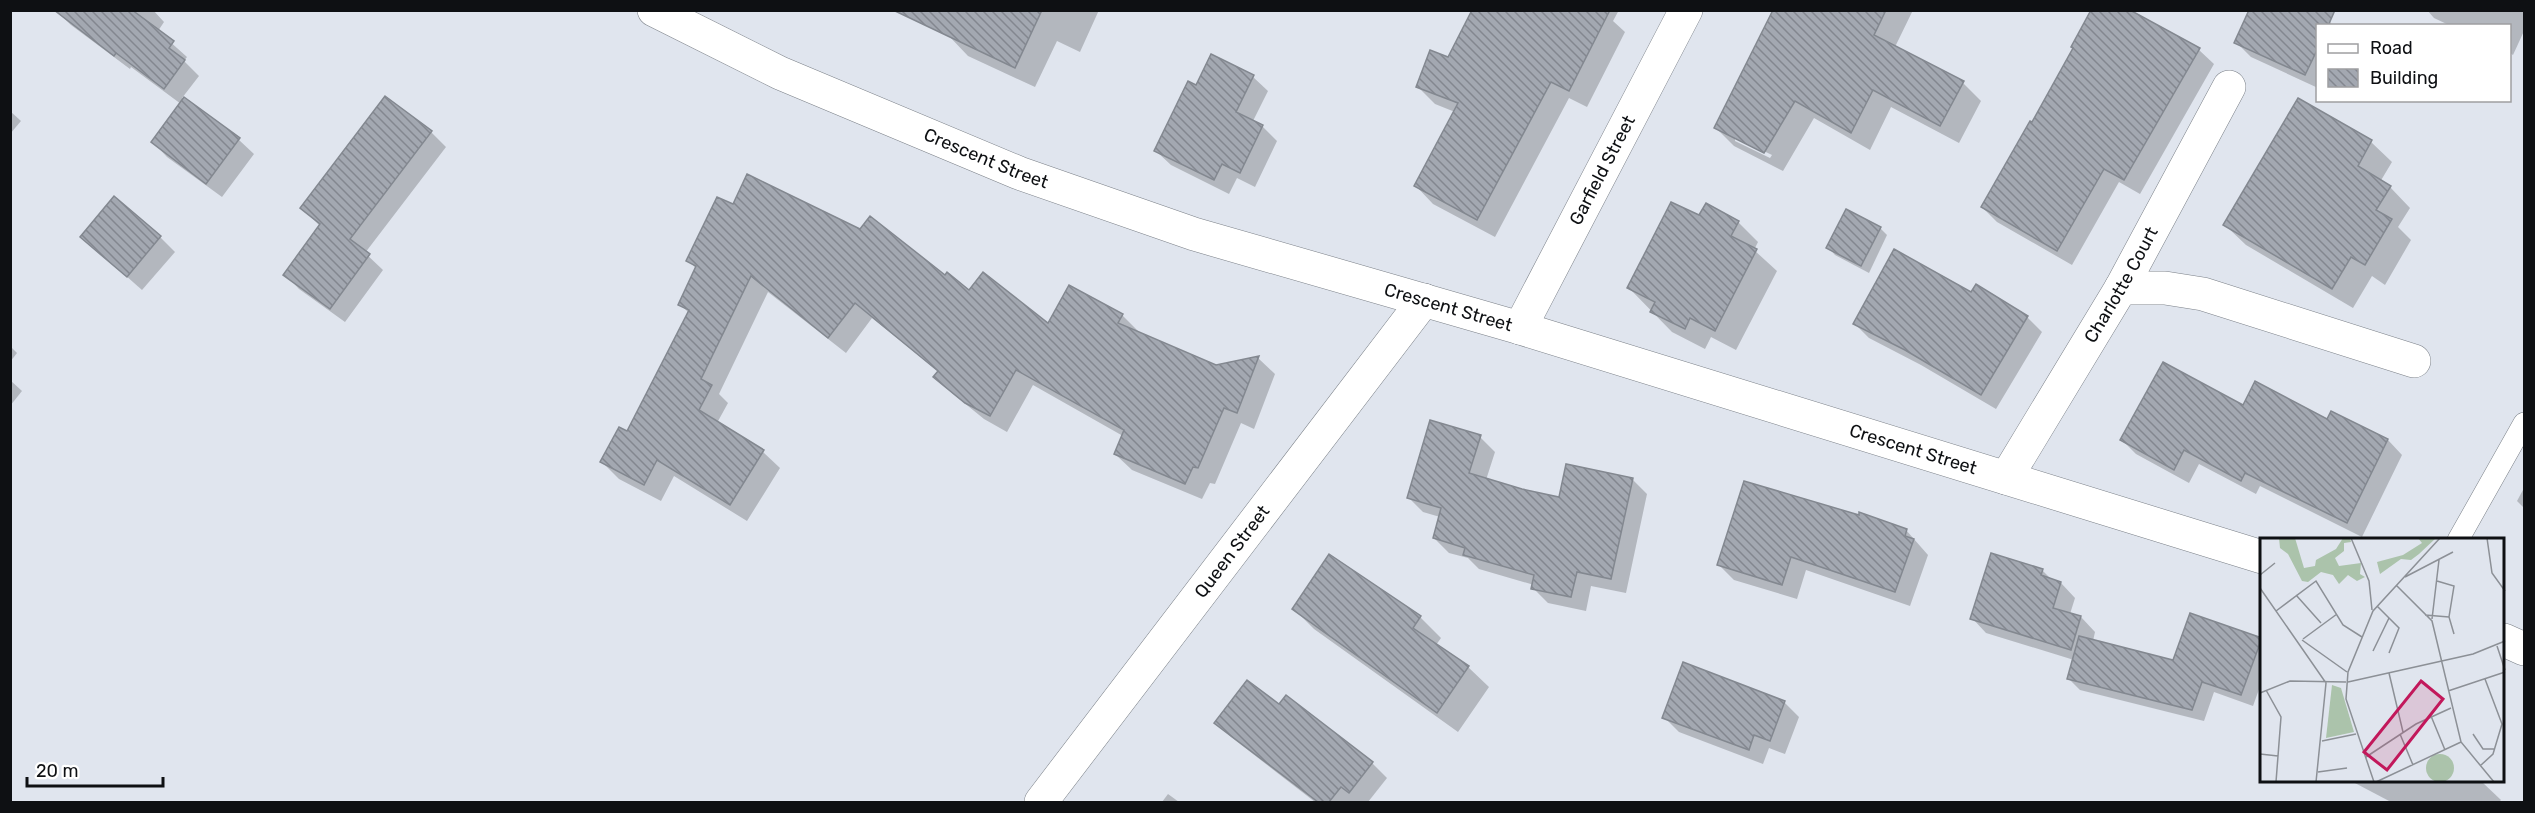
<svg xmlns="http://www.w3.org/2000/svg" width="2535" height="813" font-family="Rubik,sans-serif">
<style>
.shadow{fill:#0003;fill-rule:evenodd}
.building{fill:url(#building-back-hatch);stroke:#838890;stroke-width:1.5}
.lines{fill:none;stroke-linecap:round;stroke-linejoin:round}
.lane-casing{stroke:#7b8088;stroke-width:22}
.street-casing{stroke:#7b8088;stroke-width:34}
.lane{stroke:#fff;stroke-width:21}
.street{stroke:#fff;stroke-width:33}
.labels{text-anchor:middle;dominant-baseline:central;stroke-width:4.5;stroke-linejoin:round;paint-order:stroke}
.street-label{font-size:18px;fill:#0e1013;stroke:#fff}
.inset-road{fill:none;stroke:#8c9096;stroke-width:1.5}
.view{fill:#c2185b;fill-opacity:0.15;stroke:#c2185b;stroke-width:3}
.inset-edge{fill:none;stroke:#0e1013;stroke-width:3}
</style>
<defs>
<pattern id="building-back-hatch" width="6" height="6" patternUnits="userSpaceOnUse" patternTransform="scale(1.5)"><rect width="6" height="6" fill="#a3a8b1"/><path d="M-1 5l2 2M0 0l6 6M5-1l2 2" fill="none" stroke="#83878f"/></pattern>
</defs>
<rect width="100%" height="100%" fill="#e0e5ee"/>
<g class="shadow">
<polygon points="153,10 164,22 158,31 187,57 184,61 199,76 182,98 239,140 254,154 222,197 167,157 153,142 181,104 131,67 130,69 71,25 56,11"/>
<polygon points="960,10 1099,10 1080,52 1057,41 1035,87 968,56 948,35"/>
<polygon points="1474,10 1619,10 1613,21 1625,32 1587,107 1569,98 1495,237 1433,204 1416,186 1455,112 1435,104 1417,86 1449,59"/>
<path d="M1774 10H1913L1895 47 1963 83 1981 101 1959 143 1891 107 1870 150 1814 118 1783 171 1734 146 1716 128ZM1735 137 1772 155 1770 158 1735 141Z"/>
<polygon points="2427,10 2524,10 2524,31 2513,55 2510,53 2510,26 2451,26 2434,18"/>
<polygon points="2330,22 2333,26 2318,26 2318,88 2251,57 2236,42"/>
<polygon points="2199,50 2214,64 2140,194 2119,182 2072,265 1997,222 1982,207"/>
<polygon points="1253,77 1268,91 1253,121 1262,126 1277,141 1255,187 1237,178 1229,194 1171,165 1156,151 1196,87"/>
<polygon points="2299,100 2371,142 2392,162 2380,182 2390,187 2410,208 2398,227 2411,240 2385,285 2372,276 2353,308 2246,245 2225,225"/>
<polygon points="10,111 21,121 10,134"/>
<polygon points="431,132 446,147 365,253 383,270 345,322 299,289 285,274 320,226 302,208"/>
<polygon points="1700,217 1738,222 1758,242 1754,250 1777,271 1736,350 1711,337 1705,349 1672,332 1629,288"/>
<polygon points="1880,228 1887,235 1869,273 1835,255 1828,247"/>
<polygon points="82,237 160,237 175,252 142,290"/>
<polygon points="688,261 945,278 969,292 1048,325 1122,315 1139,332 1216,366 1258,358 1275,374 1254,429 1241,423 1215,484 1210,483 1202,499 1132,470 1115,454 1123,436 1033,385 1007,432 984,419 952,393 935,376 939,372 872,318 846,353 768,292 719,394 728,403 717,423 763,452 780,468 747,521 674,476 661,501 619,479 602,462 627,433 689,313 680,304 697,269"/>
<polygon points="1977,286 2027,317 2042,332 1996,409 1921,365 1869,338 1855,324 1972,294"/>
<polygon points="10,346 17,353 10,362"/>
<polygon points="10,380 22,391 10,406"/>
<polygon points="2243,407 2328,421 2332,413 2388,440 2402,455 2362,537 2260,486 2256,494 2199,464 2189,483 2136,454 2122,440"/>
<polygon points="1480,437 1495,452 1486,480 1560,499 1632,479 1647,494 1626,593 1591,586 1586,611 1548,603 1533,588 1534,585 1479,569 1468,558 1449,553 1434,538 1440,517 1423,512 1409,498"/>
<polygon points="2524,488 2524,508 2517,501"/>
<polygon points="1906,530 1928,555 1910,606 1806,570 1797,599 1734,580 1719,565"/>
<polygon points="1330,556 1420,617 1441,638 1436,645 1468,667 1489,687 1458,732 1314,629 1294,609"/>
<polygon points="2042,570 2053,581 2061,583 2075,598 2070,614 2081,617 2095,632 2093,641 2174,662 2261,639 2262,681 2253,706 2214,692 2204,721 2080,690 2068,678 2074,660 1986,633 1972,618"/>
<polygon points="1784,702 1799,717 1785,754 1769,748 1763,764 1679,732 1664,717"/>
<polygon points="1280,706 1372,763 1387,778 1368,802 1315,802 1231,737 1216,723"/>
<polygon points="2353,782 2482,782 2501,800 2499,802 2391,802"/>
<polygon points="1168,794 1179,802 1162,802"/>
</g>
<g class="building">
<polygon points="54,10 132,10 174,41 169,48 185,60 164,89 116,53 114,56"/>
<polygon points="893,10 1042,10 1015,68"/>
<polygon points="1472,10 1610,10 1569,91 1551,82 1477,220 1414,186 1458,103 1416,87 1430,50 1448,57"/>
<polygon points="1773,10 1886,10 1874,35 1964,81 1940,126 1873,90 1851,133 1795,101 1764,153 1714,128"/>
<polygon points="2091,10 2130,10 2200,48 2124,180 2104,169 2057,251 1981,207 2030,121 2032,122 2073,48 2071,47"/>
<polygon points="2249,10 2335,10 2328,26 2318,26 2318,48 2305,75 2234,43"/>
<polygon points="1211,54 1254,75 1236,112 1263,125 1240,173 1222,164 1214,180 1154,151 1188,81 1196,85"/>
<polygon points="385,96 432,131 350,239 370,254 330,309 283,275 320,224 300,208"/>
<polygon points="184,97 240,138 206,184 151,142"/>
<polygon points="2298,98 2372,140 2358,166 2391,186 2376,210 2392,219 2365,265 2351,257 2332,289 2223,225"/>
<polygon points="747,174 860,229 870,216 945,275 947,272 969,290 983,272 1048,323 1069,285 1123,314 1118,323 1216,365 1259,356 1237,413 1224,408 1198,468 1193,467 1185,484 1114,454 1124,430 1016,370 990,416 965,403 933,377 938,371 855,303 828,338 751,276 701,379 712,385 699,410 764,450 730,505 657,460 644,485 600,462 619,427 627,431 689,310 678,305 696,266 686,261 717,197 733,204"/>
<polygon points="114,196 161,236 127,277 80,237"/>
<polygon points="1671,202 1699,215 1706,203 1739,221 1731,236 1757,249 1715,331 1690,318 1685,329 1650,312 1655,302 1627,288"/>
<polygon points="1846,209 1881,227 1861,266 1826,248"/>
<polygon points="1894,249 1971,292 1976,284 2028,316 1981,395 1905,350 1853,324"/>
<polygon points="2163,362 2243,405 2255,381 2327,419 2331,411 2388,439 2347,523 2245,473 2241,481 2184,450 2174,470 2120,440"/>
<polygon points="1430,420 1481,435 1469,473 1522,489 1559,497 1566,464 1633,478 1611,579 1577,572 1571,597 1531,589 1534,575 1463,555 1465,548 1433,538 1441,508 1407,498"/>
<polygon points="1744,481 1859,515 1859,512 1907,529 1905,536 1914,539 1895,592 1791,557 1782,585 1717,565"/>
<polygon points="1991,553 2043,569 2041,575 2061,582 2053,608 2081,616 2071,650 1970,619"/>
<polygon points="1329,554 1421,616 1413,628 1469,666 1437,713 1292,609"/>
<polygon points="2190,613 2262,638 2241,695 2202,682 2192,710 2067,679 2079,636 2173,660"/>
<polygon points="1683,662 1785,701 1770,741 1754,735 1749,750 1662,718"/>
<polygon points="1247,680 1279,704 1286,695 1373,762 1349,793 1341,787 1329,802 1318,802 1214,723"/>
</g>
<g class="lines">
<defs>
<polyline id="lane" points="2458,540 2524,423"/>
<g id="street">
<path id="s1" d="M654 10 780 73 1019 173 1194 234 1520 328 2262 557"/>
<polyline points="2121,288 2165,288 2203,294 2414,361"/>
<path id="s2" d="M1520 328 1686 10"/>
<path id="s3" d="M2006 478 2121 288 2229 87"/>
<polyline points="2504,640 2524,649"/>
<path id="s4" d="M1041 802 1424 300"/>
</g>
</defs>
<use href="#lane" class="lane-casing"/>
<use href="#street" class="street-casing"/>
<use href="#lane" class="lane"/>
<use href="#street" class="street"/>
</g>
<g class="labels">
<g class="street-label">
<text stroke="none"><textPath href="#s1" startOffset="364">Crescent Street</textPath></text>
<text stroke="none"><textPath href="#s2" startOffset="178">Garfield Street</textPath></text>
<text stroke="none"><textPath href="#s3" startOffset="225">Charlotte Court</textPath></text>
<text stroke="none"><textPath href="#s1" startOffset="850">Crescent Street</textPath></text>
<text stroke="none"><textPath href="#s1" startOffset="1336">Crescent Street</textPath></text>
<text stroke="none"><textPath href="#s4" startOffset="315">Queen Street</textPath></text>
</g>
</g>
<g transform="translate(2260 538)">
<rect width="244" height="244" fill="#e0e5ee"/>
<path d="M72 147 81 150 94 194 66 200Z" fill="#abc3ab"/>
<path d="M19 0H35L44 30 55 28 56 22 76 11 83 0H90L91 4 84 5V13L75 20 79 28 101 25 100 36 105 39 97 43 88 37 79 46 73 37 61 34 48 44 42 43 28 16 20 10ZM158 0H176L159 16 151 22 141 21 120 36 117 24 143 17 162 5Z" fill="#abc3ab"/>
<path d="M166 230a14 14 0 1 1 28 0a14 14 0 1 1-28 0Z" fill="#abc3ab"/>
<path class="inset-road" d="M91 0 109 43 112 72M227 0 232 35 245 53M0 37 15 25M145 39 193 14M177 43 194 48 189 79 194 96M137 48 172 83 201 204 234 244M0 50 66 145 56 244M36 57 61 85M117 68 139 90 129 115M16 73 56 43 83 87 102 99M165 77 189 79M172 81 179 22M43 101 77 76M42 102 87 134M237 108 245 132M113 113 129 80M129 135 143 194M88 144 213 116 245 103M6 152 21 179 16 244M188 153 245 134M0 155 30 143 86 144M171 178 185 212M140 196 153 227M213 196 223 211H234M62 203 96 196M0 216 18 218M106 219 156 186 191 170M220 228 233 216 242 186 225 141M58 234 87 230M114 244 86 161 88 134 113 73 180 0M116 244 201 204"/>
<path class="view" d="M161 143 183 161 127 232 104 214Z"/>
<rect width="244" height="244" class="inset-edge"/>
</g>
<rect width="2535" height="813" fill="none" stroke="#0e1013" stroke-width="24"/>
<rect x="2316" y="24" width="195" height="78" fill="#ffffff" stroke="#9f9fa1" stroke-width="1.5"/>
<rect x="2328" y="44" width="30" height="9" fill="#ffffff" stroke="#9f9fa1" stroke-width="1.5"/>
<text x="2370" y="54" font-size="18" fill="#0e1013">Road</text>
<rect x="2328" y="69" width="30" height="18" fill="url(#building-back-hatch)" stroke="#9f9fa1" stroke-width="1.5"/>
<text x="2370" y="84" font-size="18" fill="#0e1013">Building</text>
<path d="M27 777v9h136v-9" fill="none" stroke="#0e1013" stroke-width="3"/>
<text x="36" y="777" font-size="18" fill="#0e1013" stroke="#ffffff" stroke-width="4.5" paint-order="stroke">20 m</text>
</svg>
